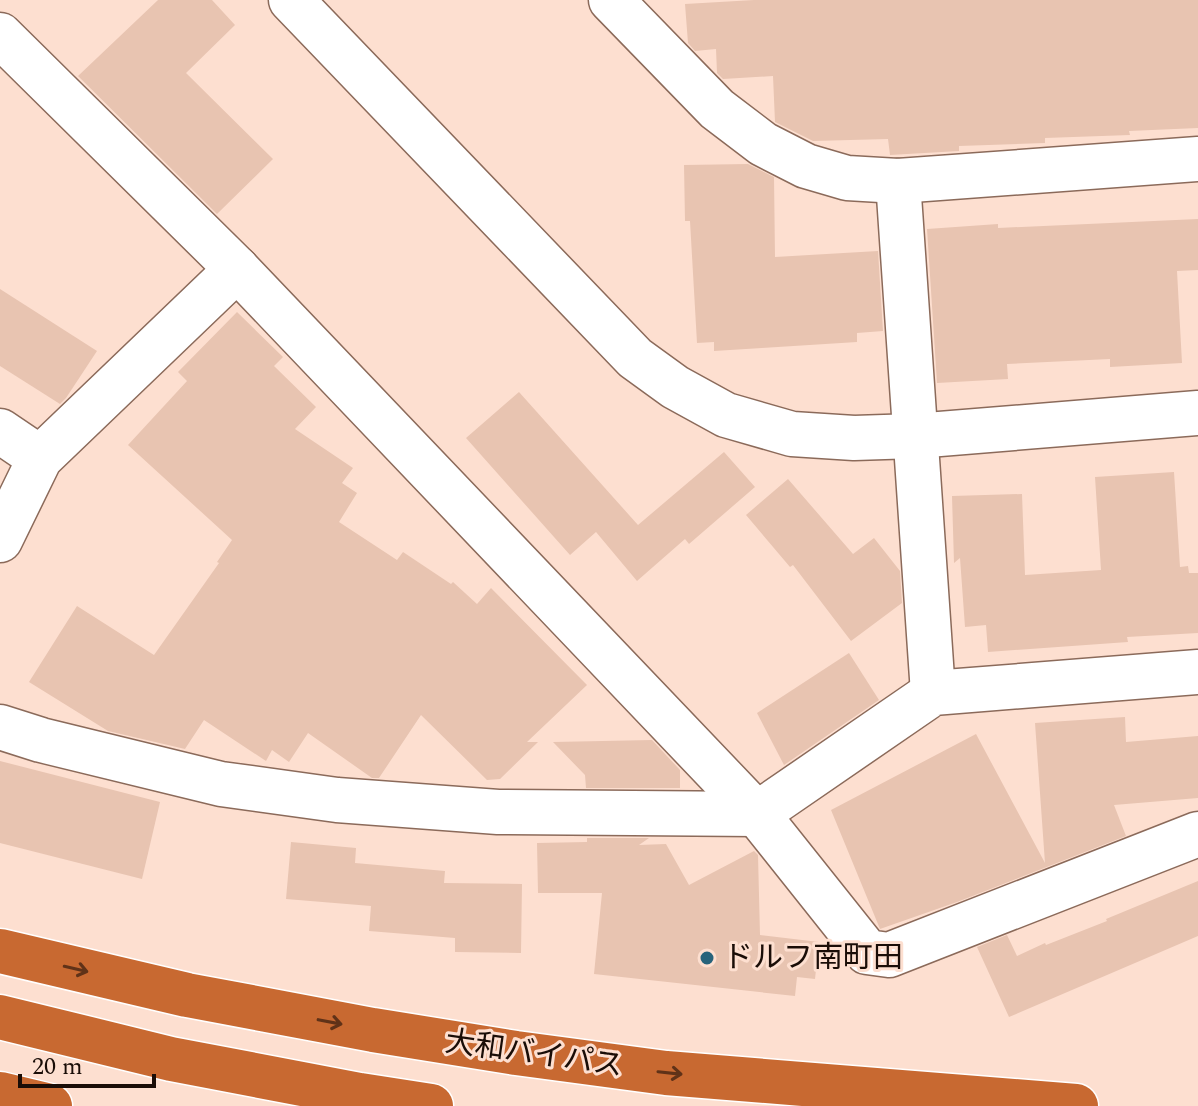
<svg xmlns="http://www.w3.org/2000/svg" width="1198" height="1106" font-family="Spectral,'Noto Sans JP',serif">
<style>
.building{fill:#e8c4b1}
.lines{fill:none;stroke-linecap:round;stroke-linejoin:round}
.minor-casing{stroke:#8b6a5a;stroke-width:47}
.highway-casing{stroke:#fff;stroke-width:47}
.minor{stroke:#fff;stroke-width:44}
.highway{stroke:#c86931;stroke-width:44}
.oneway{stroke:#603218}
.poi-dot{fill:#28637b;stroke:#fddfd0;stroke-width:3}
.labels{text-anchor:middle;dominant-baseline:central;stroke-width:6;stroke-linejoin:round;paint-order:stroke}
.poi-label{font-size:30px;fill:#1a0d07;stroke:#fddfd0;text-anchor:start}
.street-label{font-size:30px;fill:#1a0d07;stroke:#fddfd0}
</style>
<rect width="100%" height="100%" fill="#fddfd0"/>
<g class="building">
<polygon points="158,0 212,0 235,25 186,73 273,159 217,214 78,76"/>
<polygon points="754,0 1198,0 1198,128 1129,131 1130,135 1045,138 1045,143 959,146 959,151 890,155 888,139 813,141 775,122 773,76 723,79 717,73 716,49 695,51 688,43 685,4"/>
<polygon points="748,164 774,177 775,257 878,251 883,331 857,333 857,342 762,348 714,351 714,342 697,343 690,221 685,221 684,165"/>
<polygon points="1198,219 1198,270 1177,271 1182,363 1110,367 1110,359 1007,364 1008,379 937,383 927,229 998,224 998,228"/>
<polygon points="0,289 97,351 66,398 60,404 0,366"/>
<polygon points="237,312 283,357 274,366 316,407 295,429 353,468 342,483 357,493 339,522 397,560 403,552 451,584 453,582 477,604 491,588 587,685 527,742 538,742 500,779 487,780 421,715 379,778 372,778 308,733 289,762 272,750 266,761 204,720 185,749 108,731 29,682 77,606 154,655 219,563 217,562 232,540 128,445 187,381 178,372"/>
<polygon points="519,392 638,525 724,452 755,487 689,544 685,539 637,581 596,532 570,555 466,438"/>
<polygon points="1174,472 1180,567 1188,566 1189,573 1198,573 1198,633 1127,637 1128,642 988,652 986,625 965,627 960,558 954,563 952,496 1022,494 1025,575 1101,570 1095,477"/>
<polygon points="788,479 853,554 874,538 900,571 902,603 851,641 793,565 790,567 746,515"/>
<polygon points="849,653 879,700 784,765 757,713"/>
<polygon points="1125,717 1126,742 1198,736 1198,798 1114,805 1126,836 957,902 880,929 831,810 976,734 1045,863 1035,723"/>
<polygon points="652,740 680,770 680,788 586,788 585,775 553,742"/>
<polygon points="0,761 160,802 142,879 0,843"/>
<polygon points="587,838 649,838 639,845 666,844 689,885 754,851 758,855 760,935 819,942 815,979 797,977 795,996 594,974 602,893 538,893 537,843 587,842"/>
<polygon points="291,842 356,848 355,863 445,871 444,883 522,884 521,953 455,952 455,938 369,931 371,906 286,899"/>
<polygon points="1198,881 1198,936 1009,1017 977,947 1007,935 1017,956 1045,943 1046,945 1107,921 1106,919"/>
</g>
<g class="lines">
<defs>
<g id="minor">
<polyline points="291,0 635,358 675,387 726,415 792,434 854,438 915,436 1198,413"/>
<polyline points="611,0 717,109 763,144 806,166 847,178 898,181 1198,159"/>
<polyline points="0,35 237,269 757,814 867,952 889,955 1198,834"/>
<polyline points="898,181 933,693"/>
<polyline points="0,431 40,458"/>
<polyline points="0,540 40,458 237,269"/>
<polyline points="0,727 41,740 221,784 337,800 498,812 757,814 933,693 1198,672"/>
</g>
<g id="highway">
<polyline points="0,951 187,995 373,1030 516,1053 666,1073 1076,1106"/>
<polyline points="0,1017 171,1059 360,1095 431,1106"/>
<polyline points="0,1094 50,1106"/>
</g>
</defs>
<use href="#minor" class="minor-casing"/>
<use href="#highway" class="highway-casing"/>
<use href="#minor" class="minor"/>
<use href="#highway" class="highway"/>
</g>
<defs><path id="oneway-shaft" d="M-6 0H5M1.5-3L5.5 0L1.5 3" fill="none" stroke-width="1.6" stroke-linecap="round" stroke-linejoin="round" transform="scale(2)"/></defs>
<g class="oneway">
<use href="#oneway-shaft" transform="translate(76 969) rotate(13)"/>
<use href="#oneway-shaft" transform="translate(330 1022) rotate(11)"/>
<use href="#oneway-shaft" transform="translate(670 1073) rotate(6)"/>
</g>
<circle class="poi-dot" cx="707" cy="958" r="8"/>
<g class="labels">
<g class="poi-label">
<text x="723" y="958">ドルフ南町田</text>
</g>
<g class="street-label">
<text transform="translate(534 1054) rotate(8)">大和バイパス</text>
</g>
</g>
<path d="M20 1074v12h134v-12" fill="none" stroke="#1a0d07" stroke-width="4"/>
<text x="32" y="1074" font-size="24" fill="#1a0d07" stroke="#fddfd0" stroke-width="6" paint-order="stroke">20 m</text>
</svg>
